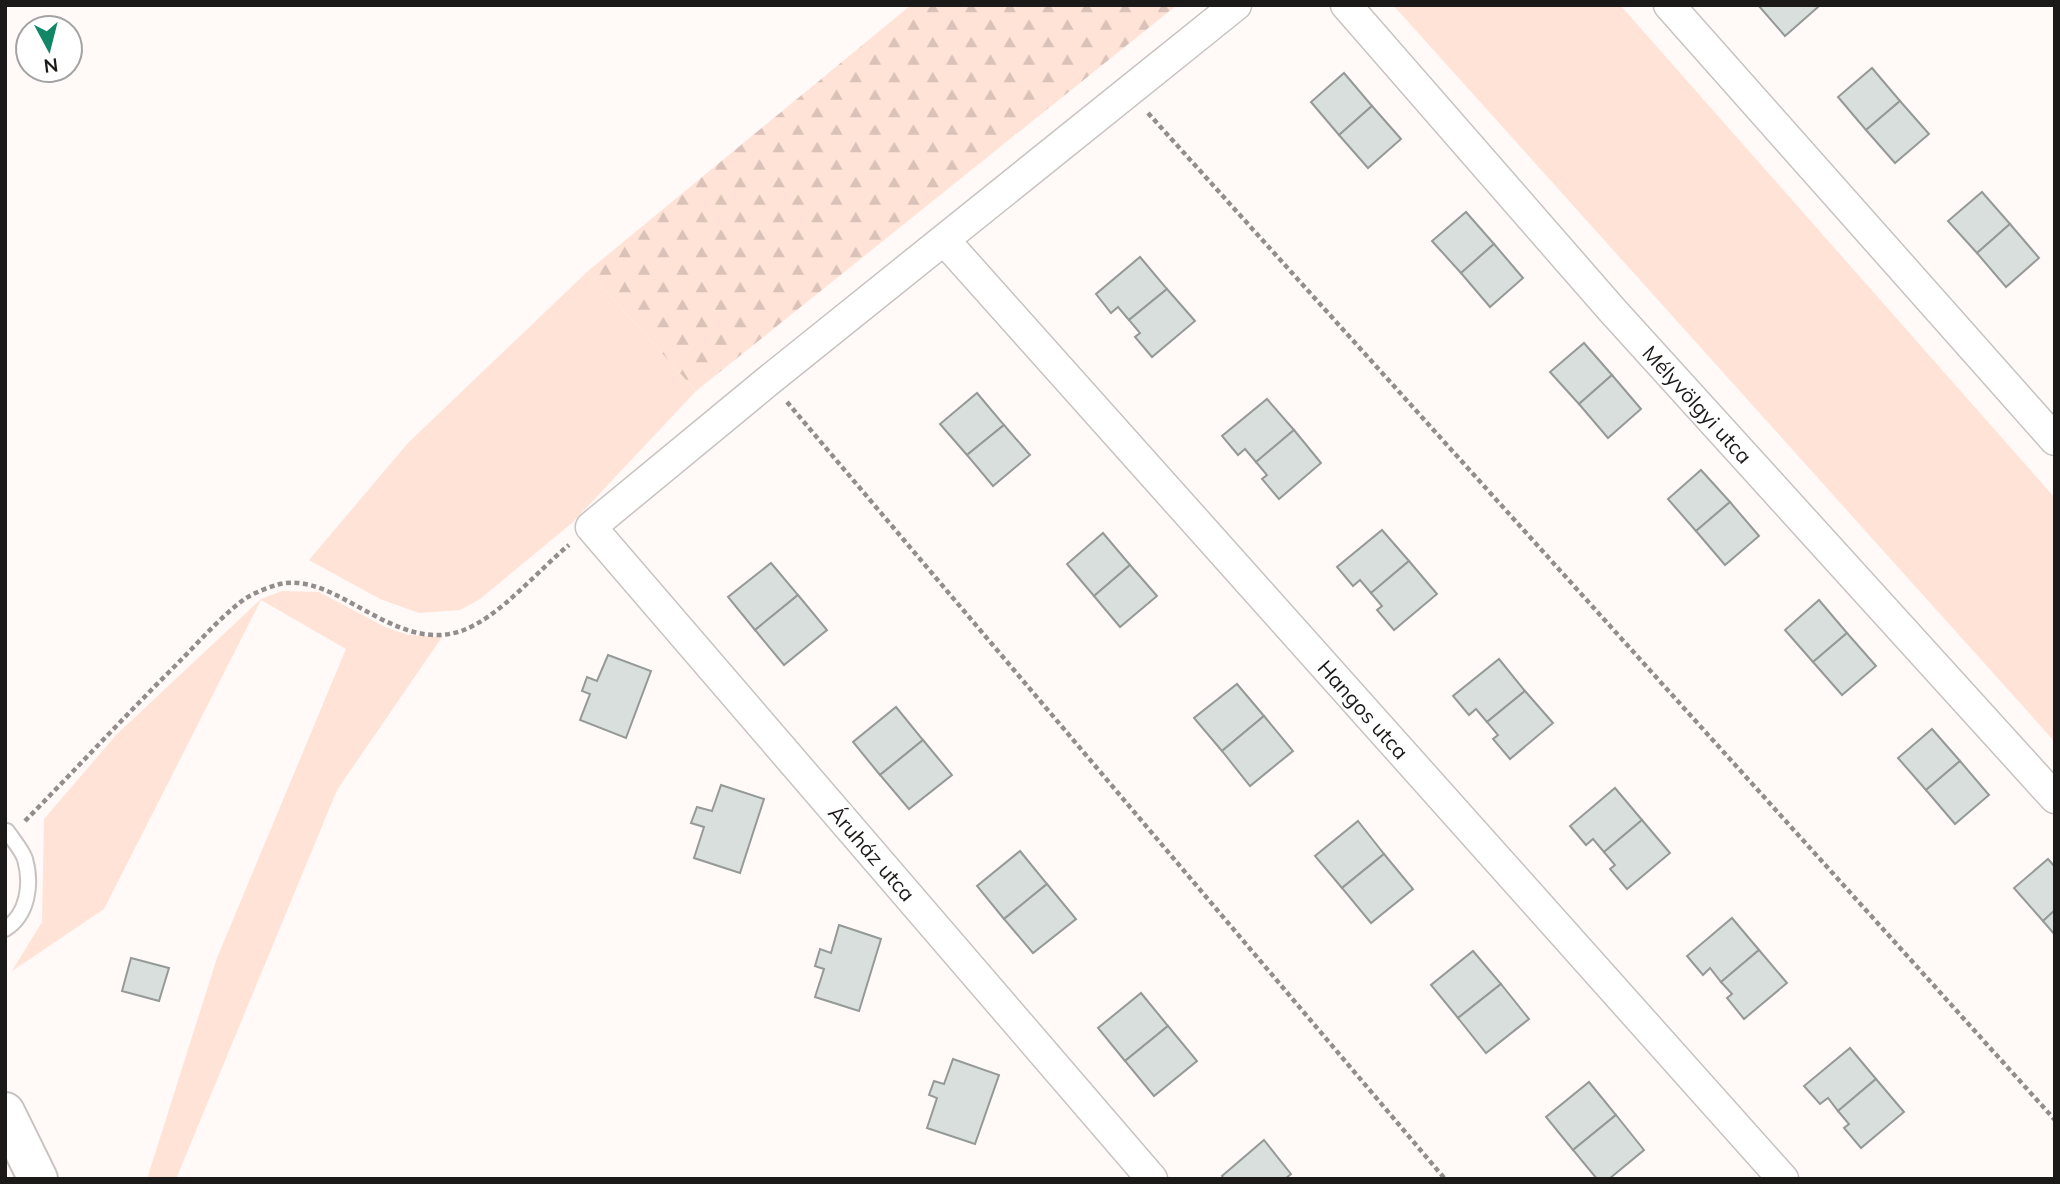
<svg xmlns="http://www.w3.org/2000/svg" width="2060" height="1184" font-family="Mulish,sans-serif">
<style>
.green{fill:#ffe3d7}
.forest{fill:url(#forest-firs)}
.building{fill:#d9dfdd;stroke:#959a98;stroke-width:2}
.lines{fill:none;stroke-linecap:round;stroke-linejoin:round}
.service-casing{stroke:#c8c3c1;stroke-width:18}
.minor-casing{stroke:#c8c3c1;stroke-width:33}
.primary-casing{stroke:#c8c3c1;stroke-width:42}
.path{stroke:#938e8d;stroke-width:4.5;stroke-dasharray:5 3.5;stroke-linecap:butt}
.service{stroke:#fff;stroke-width:14}
.minor{stroke:#fff;stroke-width:30}
.primary{stroke:#fff;stroke-width:38}
.labels{text-anchor:middle;dominant-baseline:central;stroke-width:7;stroke-linejoin:round;paint-order:stroke}
.street-label{font-size:21px;fill:#1c1a19;stroke:#fff}
</style>
<defs>
<pattern id="forest-firs" width="22" height="20" patternUnits="userSpaceOnUse" patternTransform="scale(1.75)"><rect width="22" height="20" fill="#ffe3d7"/><path d="M5 1l3.5 6h-7zM16 11l3.5 6h-7z" fill="#dac2b8"/></pattern>
</defs>
<rect width="100%" height="100%" fill="#fff9f7"/>
<g class="green">
<polygon points="1393,5 1620,5 2055,498 2055,742"/>
<polygon points="588,271 696,391 572,523 480,599 460,610 419,613 380,599 309,560 408,443"/>
<polygon points="282,591 319,592 385,627 408,635 442,637 337,790 176,1179 147,1179 217,958 346,649 261,600 104,909 12,971 42,922 44,819 117,734 261,599"/>
</g>
<polygon class="forest" points="911,5 1177,5 696,391 588,271"/>
<g class="building">
<polygon points="1758,5 1817,5 1818,7 1785,36"/>
<polygon points="1872,68 1900,101 1866,130 1838,97"/>
<polygon points="1344,73 1372,106 1339,135 1311,102"/>
<polygon points="1900,101 1929,134 1895,163 1866,130"/>
<polygon points="1372,106 1401,139 1368,168 1339,135"/>
<polygon points="1982,192 2010,224 1977,253 1948,221"/>
<polygon points="1466,212 1494,244 1461,273 1432,241"/>
<polygon points="2010,224 2039,258 2006,287 1977,253"/>
<polygon points="1494,244 1523,278 1490,307 1461,273"/>
<polygon points="1140,257 1167,289 1129,320 1118,307 1111,313 1096,294"/>
<polygon points="1167,289 1195,321 1152,357 1135,337 1140,333 1129,320"/>
<polygon points="1584,343 1612,375 1579,404 1550,372"/>
<polygon points="1612,375 1641,409 1608,438 1579,404"/>
<polygon points="977,393 1004,425 967,455 940,424"/>
<polygon points="1267,399 1294,430 1256,462 1245,449 1238,455 1222,436"/>
<polygon points="1004,425 1030,455 993,486 967,455"/>
<polygon points="1294,430 1321,463 1279,499 1262,479 1267,475 1256,462"/>
<polygon points="1701,470 1730,502 1696,531 1668,499"/>
<polygon points="1730,502 1759,536 1725,565 1696,531"/>
<polygon points="1382,530 1409,561 1371,593 1360,580 1353,586 1337,567"/>
<polygon points="1103,533 1130,565 1094,596 1067,564"/>
<polygon points="1409,561 1437,594 1394,630 1377,610 1382,606 1371,593"/>
<polygon points="771,563 798,595 755,630 728,597"/>
<polygon points="1130,565 1157,596 1120,627 1094,596"/>
<polygon points="798,595 827,630 784,665 755,630"/>
<polygon points="1819,600 1847,633 1813,662 1785,630"/>
<polygon points="1847,633 1876,666 1842,695 1813,662"/>
<polygon points="608,655 651,671 626,738 580,720 590,694 582,691 587,677 597,681"/>
<polygon points="1499,659 1525,691 1487,722 1476,709 1469,715 1453,696"/>
<polygon points="1237,684 1264,716 1222,751 1194,718"/>
<polygon points="1525,691 1553,723 1510,759 1493,739 1498,735 1487,722"/>
<polygon points="896,707 923,740 880,775 853,742"/>
<polygon points="1264,716 1293,751 1250,786 1222,751"/>
<polygon points="1932,729 1960,761 1926,790 1898,758"/>
<polygon points="923,740 952,775 909,809 880,775"/>
<polygon points="1960,761 1989,795 1955,824 1926,790"/>
<polygon points="721,785 764,799 740,873 694,858 704,827 691,823 697,807 712,811"/>
<polygon points="1615,788 1642,820 1604,852 1593,839 1586,845 1570,826"/>
<polygon points="1642,820 1670,853 1627,889 1610,869 1615,865 1604,852"/>
<polygon points="1358,821 1384,854 1342,888 1315,856"/>
<polygon points="1020,851 1047,884 1004,919 977,886"/>
<polygon points="1384,854 1413,889 1371,923 1342,888"/>
<polygon points="2048,859 2055,867 2055,910 2043,921 2014,888"/>
<polygon points="1047,884 1076,919 1033,953 1004,919"/>
<polygon points="2055,910 2055,935 2043,921"/>
<polygon points="1732,918 1759,950 1721,982 1710,968 1703,975 1687,956"/>
<polygon points="839,925 881,939 859,1011 815,997 824,969 815,966 820,949 831,953"/>
<polygon points="1759,950 1787,983 1744,1019 1727,998 1732,994 1721,982"/>
<polygon points="1473,951 1501,984 1458,1018 1431,985"/>
<polygon points="131,958 169,968 159,1001 122,991"/>
<polygon points="1501,984 1529,1019 1486,1053 1458,1018"/>
<polygon points="1141,993 1168,1026 1125,1061 1098,1028"/>
<polygon points="1168,1026 1197,1061 1154,1096 1125,1061"/>
<polygon points="1850,1048 1876,1079 1838,1111 1828,1098 1820,1104 1804,1086"/>
<polygon points="953,1059 999,1075 975,1144 927,1128 937,1098 929,1095 934,1081 944,1084"/>
<polygon points="1876,1079 1904,1112 1861,1148 1844,1128 1849,1124 1838,1111"/>
<polygon points="1589,1082 1616,1115 1573,1150 1546,1117"/>
<polygon points="1616,1115 1644,1150 1609,1179 1597,1179 1573,1150"/>
<polygon points="1264,1140 1291,1174 1285,1179 1224,1179 1222,1176"/>
</g>
<g class="lines">
<defs>
<path id="service" d="M5 929C28 915 32 884 25 859 22 850 13 840 7 831"/>
<g id="minor">
<path id="s1" d="M1346 5 1612 310 2055 798"/>
<polyline points="1669,5 2055,440"/>
<path id="s2" d="M945 241 1783 1179"/>
<polyline points="1152,1179 591,527 768,381 1236,5"/>
</g>
<polyline id="primary" points="5,1112 38,1179"/>
</defs>
<use href="#service" class="service-casing"/>
<use href="#minor" class="minor-casing"/>
<use href="#primary" class="primary-casing"/>
<g class="path">
<polyline points="1148,113 2055,1120"/>
<polyline points="787,402 1445,1179"/>
<path d="M25 821C76 769 125 716 177 664 199 642 221 616 246 598 256 592 269 587 280 584 336 571 394 654 461 631 499 618 537 571 569 545"/>
</g>
<use href="#service" class="service"/>
<use href="#minor" class="minor"/>
<use href="#primary" class="primary"/>
</g>
<g class="labels">
<g class="street-label">
<text stroke="none"><textPath href="#s1" startOffset="532">Mélyvölgyi utca</textPath></text>
<text stroke="none"><textPath href="#s2" startOffset="628">Hangos utca</textPath></text>
<text transform="translate(872 853) rotate(49)">Áruház utca</text>
</g>
</g>
<rect width="2060" height="1184" fill="none" stroke="#1c1a19" stroke-width="14"/>
<g transform="translate(49 49) rotate(173)"><circle r="33" fill="#ffffff" stroke="#a4a3a3" stroke-width="2"/>
<path d="M0-5L12 26L0 18L-12 26Z" fill="#128768"/>
<text y="-10" font-size="19" font-weight="bold" text-anchor="middle" fill="#1c1a19">N</text>
</g>
</svg>
